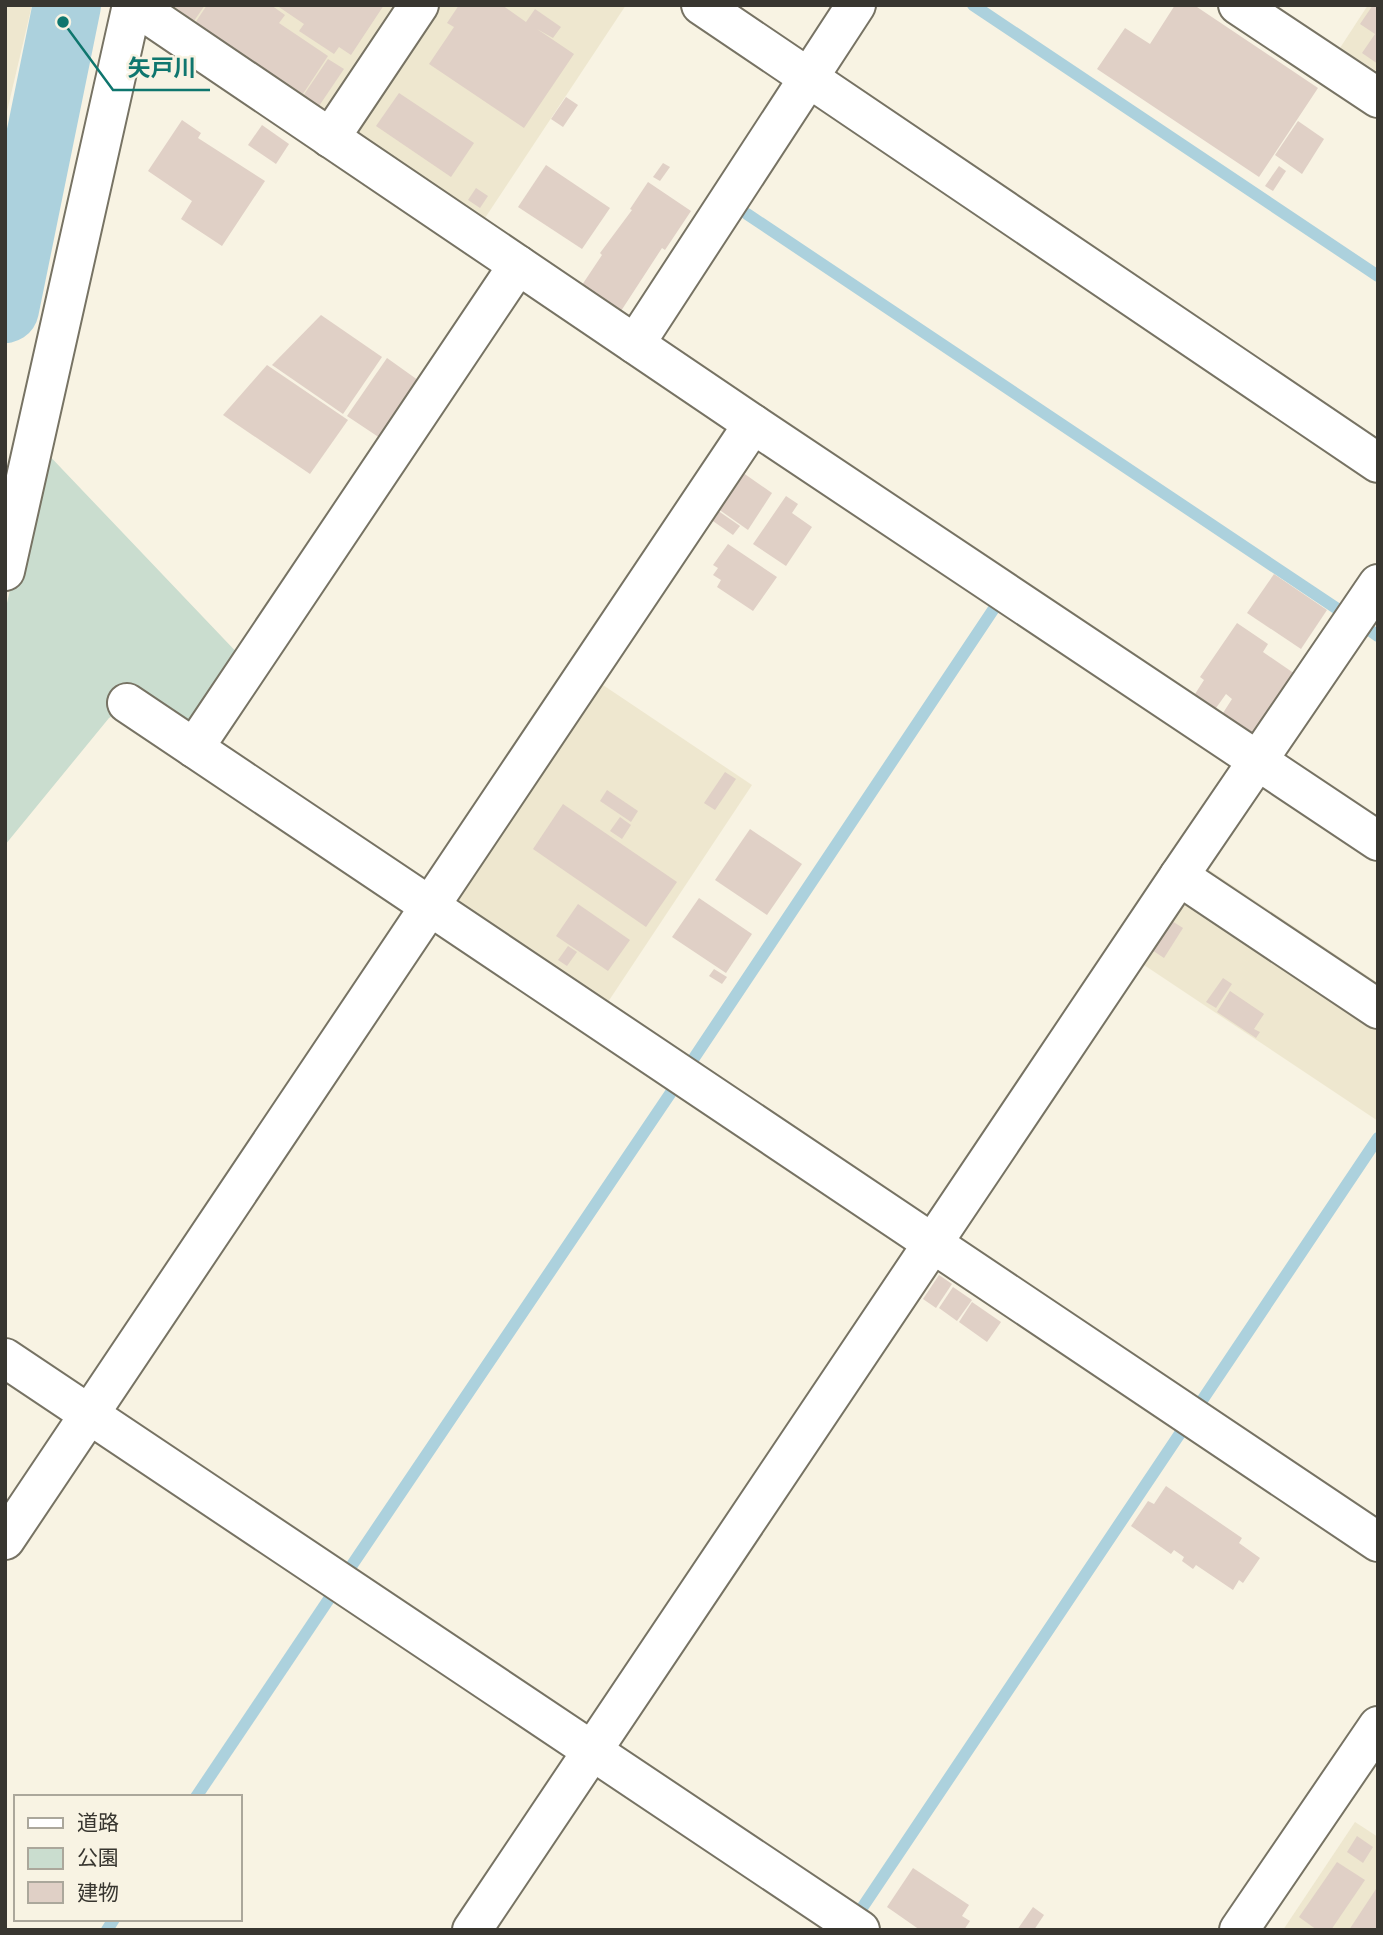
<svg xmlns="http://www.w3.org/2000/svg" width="1383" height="1935" font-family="Lora,'Noto Sans JP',serif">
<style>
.built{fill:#eee7cf}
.green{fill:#caddcf}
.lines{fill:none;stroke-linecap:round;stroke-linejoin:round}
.stream{stroke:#acd1dd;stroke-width:12}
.river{stroke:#acd1dd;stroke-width:68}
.building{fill:#e0d0c6}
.minor-casing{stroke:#777364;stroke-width:42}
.minor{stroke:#fff;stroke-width:38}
.leader{fill:none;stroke:#0f766e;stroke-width:2.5}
.callout-dot{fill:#0f766e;stroke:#f8f3e3;stroke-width:2.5}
.callout-label{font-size:23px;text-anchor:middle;font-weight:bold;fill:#0f766e;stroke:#f8f3e3;stroke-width:5;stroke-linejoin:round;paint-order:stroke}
</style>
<rect width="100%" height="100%" fill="#f8f3e3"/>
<g class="built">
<polygon points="5,5 32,5 5,120"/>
<polygon points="158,5 626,5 483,221"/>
<polygon points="1368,5 1378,5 1378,72 1340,48"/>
<polygon points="594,679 752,785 602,1011 450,896"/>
<polygon points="1202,865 1378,983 1378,1121 1138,961"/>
<polygon points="1355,1822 1378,1837 1378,1930 1283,1930"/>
</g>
<polygon class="green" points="42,448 243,659 193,734 120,711 109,718 5,845 5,612"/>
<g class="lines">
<g class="stream">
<polyline points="973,5 1378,276"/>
<polyline points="747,214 1339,610"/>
<polyline points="1368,629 1378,636"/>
<polyline points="690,1064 997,604"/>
<polyline points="1201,1402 1378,1138"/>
<polyline points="348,1571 674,1088"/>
<polyline points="196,1797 331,1596"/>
<polyline points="860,1911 1181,1432"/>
<polyline points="107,1930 114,1919"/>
</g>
<polyline class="river" points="5,309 67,5"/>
</g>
<g class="building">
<polygon points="172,5 205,5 194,21"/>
<polygon points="207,5 271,5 285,15 279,23 328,56 303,94 195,23"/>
<polygon points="276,5 384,5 351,55 339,47 334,54 299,31 304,24"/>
<polygon points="459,5 502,5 526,22 535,9 561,27 553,38 537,29 574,54 524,128 429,64 454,27 447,23"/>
<polygon points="1175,5 1194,5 1318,88 1259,177 1097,69 1125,28 1150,44"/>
<polygon points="1373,5 1378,5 1378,64 1362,53 1375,34 1360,24"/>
<polygon points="328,59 344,69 319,106 303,96"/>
<polygon points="399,93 474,143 451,177 376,126"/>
<polygon points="566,97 578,105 563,127 551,119"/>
<polygon points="182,120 201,133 198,138 265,181 222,246 181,219 192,201 148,171"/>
<polygon points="1298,121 1324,139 1302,174 1275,155"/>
<polygon points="262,125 289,144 276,164 248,145"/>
<polygon points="663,163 670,167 660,181 653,177"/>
<polygon points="546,165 610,208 582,249 518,207"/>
<polygon points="1279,166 1286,171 1273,191 1265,186"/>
<polygon points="648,182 691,211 665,250 662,248 621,311 582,285 602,255 600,253 632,210 630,209"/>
<polygon points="476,188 488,196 480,208 468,200"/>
<polygon points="321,315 382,357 343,414 272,365"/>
<polygon points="387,358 422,383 383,440 347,416"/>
<polygon points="267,365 348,420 310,474 223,415"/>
<polygon points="739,470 772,493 748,530 714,506"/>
<polygon points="786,496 798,504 792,513 812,527 786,566 753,544"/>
<polygon points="717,510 740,526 733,535 710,519"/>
<polygon points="728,544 777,577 753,611 717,587 721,580 713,575 718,568 713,565"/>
<polygon points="1274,574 1327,610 1301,649 1247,613"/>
<polygon points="1237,623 1268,644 1263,652 1298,676 1257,736 1223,713 1232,699 1226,694 1216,708 1195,694 1204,680 1200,677"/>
<polygon points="725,772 736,779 715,810 704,803"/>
<polygon points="607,790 638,811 631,822 600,801"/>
<polygon points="563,804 677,882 646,927 533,849"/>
<polygon points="620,817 631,825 622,839 610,831"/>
<polygon points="750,829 802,864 767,915 715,880"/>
<polygon points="699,898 752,934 726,973 672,937"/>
<polygon points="578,904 630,940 608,971 556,936"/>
<polygon points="1172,921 1183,928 1164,958 1152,950"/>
<polygon points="568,946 577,952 567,966 558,960"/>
<polygon points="714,969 727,977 722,984 709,976"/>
<polygon points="1223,978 1232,984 1216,1008 1206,1002"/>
<polygon points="1230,991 1264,1014 1254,1029 1260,1032 1256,1038 1217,1012"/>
<polygon points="939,1275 952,1284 936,1308 923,1299"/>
<polygon points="953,1287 972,1300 957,1321 939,1308"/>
<polygon points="972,1302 1001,1322 987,1342 959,1322"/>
<polygon points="1166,1486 1242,1538 1239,1543 1260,1558 1243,1583 1239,1580 1233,1590 1196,1565 1193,1569 1182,1561 1184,1557 1174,1550 1171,1554 1131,1526 1148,1501 1154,1504"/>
<polygon points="1357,1836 1373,1847 1363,1863 1347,1852"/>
<polygon points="1337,1862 1365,1880 1331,1930 1317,1930 1299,1917"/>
<polygon points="913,1868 969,1905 962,1916 970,1921 964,1930 920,1930 887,1907"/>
<polygon points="1378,1886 1378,1930 1349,1930"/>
<polygon points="1033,1907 1044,1915 1034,1930 1017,1930"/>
</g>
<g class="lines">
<defs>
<g id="minor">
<polyline points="134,5 753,424 1378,841"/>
<polyline points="701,5 1378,463"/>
<polyline points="1238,5 1378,98"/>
<polyline points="330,138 419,5"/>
<polyline points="635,344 856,5"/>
<polyline points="5,571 132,5"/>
<polyline points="127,703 1378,1542"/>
<polyline points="194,748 518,265"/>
<polyline points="1179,876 1378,1009"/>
<polyline points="5,1358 860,1930"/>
<polyline points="5,1540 753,424"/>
<polyline points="472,1930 1179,876 1378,584"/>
<polyline points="1239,1930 1378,1726"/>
</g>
</defs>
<use href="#minor" class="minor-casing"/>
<use href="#minor" class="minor"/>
</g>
<path class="leader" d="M63 22L113 90H210"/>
<circle class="callout-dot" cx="63" cy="22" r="7"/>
<g class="callout-label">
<text x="162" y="76">矢戸川</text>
</g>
<rect width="1383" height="1935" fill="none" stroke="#383630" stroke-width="14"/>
<rect x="14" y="1795" width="228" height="126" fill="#f8f3e3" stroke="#aba79b" stroke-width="2"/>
<rect x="28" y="1818" width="35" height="10" fill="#ffffff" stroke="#aba79b" stroke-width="2"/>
<text x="77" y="1830" font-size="21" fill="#383630">道路</text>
<rect x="28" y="1848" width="35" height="21" fill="#caddcf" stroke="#aba79b" stroke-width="2"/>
<text x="77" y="1865" font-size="21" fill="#383630">公園</text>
<rect x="28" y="1882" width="35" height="21" fill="#e0d0c6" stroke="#aba79b" stroke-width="2"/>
<text x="77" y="1900" font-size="21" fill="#383630">建物</text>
</svg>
